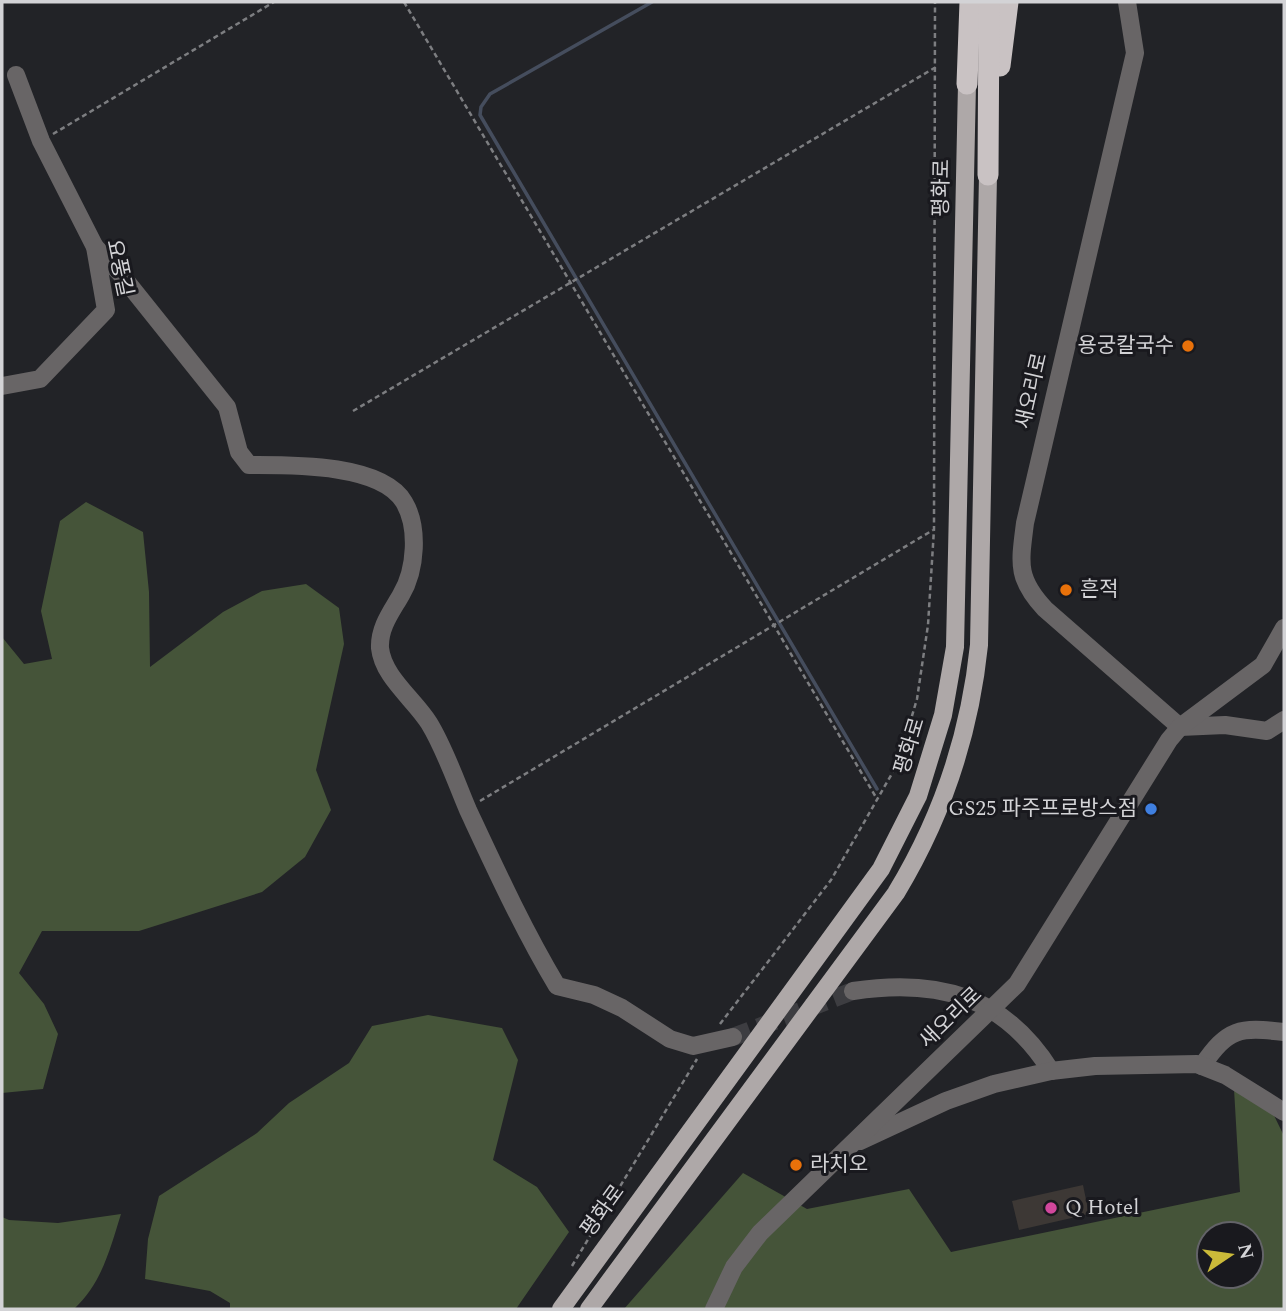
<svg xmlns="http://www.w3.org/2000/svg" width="1286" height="1311" font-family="Spectral,'Noto Sans KR',serif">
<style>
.forest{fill:#455439;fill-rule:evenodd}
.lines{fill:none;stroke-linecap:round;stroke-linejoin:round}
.stream{stroke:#454d5d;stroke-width:3.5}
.building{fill:#3d3835}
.minor-tunnel{stroke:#3d3d41;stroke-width:18;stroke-dasharray:18 9;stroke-linecap:butt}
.path{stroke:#7d7e81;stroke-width:2.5;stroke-dasharray:5 3.5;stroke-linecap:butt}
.minor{stroke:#686566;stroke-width:18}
.major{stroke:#aea8a8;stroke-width:18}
.highway{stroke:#c9c2c3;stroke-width:21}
.food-dot{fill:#e8710a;stroke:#19191e;stroke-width:2.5}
.shop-dot{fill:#3f7fe0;stroke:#19191e;stroke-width:2.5}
.hotel-dot{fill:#d1479c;stroke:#19191e;stroke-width:2.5}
.labels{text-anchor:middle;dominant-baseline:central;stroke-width:6;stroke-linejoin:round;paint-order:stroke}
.street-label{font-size:21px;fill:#d3d3d6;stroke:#19191e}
.poi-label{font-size:21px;fill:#d3d3d6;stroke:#19191e;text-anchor:start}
</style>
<rect width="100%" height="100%" fill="#222327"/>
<g class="forest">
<polygon points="86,502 143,532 149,592 150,667 223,612 262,591 306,584 339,608 344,644 316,770 331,810 305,857 262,892 139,931 42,931 19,973 44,1004 58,1034 43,1089 2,1093 2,637 24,664 52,659 41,611 60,521"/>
<polygon points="428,1015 502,1028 518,1060 493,1160 537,1187 569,1232 516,1309 230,1309 230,1303 210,1291 145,1279 148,1239 159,1196 257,1133 289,1103 349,1063 372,1026"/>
<path d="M1234 1089 1262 1091 1284 1136V1309H624L743 1173 807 1209 909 1189 951 1252 1240 1192ZM1209 1234H1251V1276H1209Z"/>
<path d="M121 1214C110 1249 102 1283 74 1309H2V1217L9 1220 58 1223Z"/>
</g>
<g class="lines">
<polyline class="stream" points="652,2 490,94 481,107 480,115 877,789"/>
</g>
<polygon class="building" points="1083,1185 1089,1214 1019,1230 1012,1201"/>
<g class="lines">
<polyline class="minor-tunnel" points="733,1037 853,991"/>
<g class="path">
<polyline points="404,2 877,799"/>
<polyline points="53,134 274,2"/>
<polyline points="353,411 936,67"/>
<polyline points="480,801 933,530"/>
<polyline points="720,1024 831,880 898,763 917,699 928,625 934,529 935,2"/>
<polyline points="572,1266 697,1059"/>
</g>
<g class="minor">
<path d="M1127 2 1135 53 1025 523C1020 563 1016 578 1045 609L1180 727"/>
<path d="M95 247 119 272 227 407 239 452 249 465C289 465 381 463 404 502 419 527 416 570 401 595 392 611 379 627 380 648 383 677 414 699 429 723 445 749 456 782 468 810 496 870 523 929 557 986L594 995 622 1008 670 1039 693 1046 733 1037"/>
<polyline points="2,386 40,379 106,310 95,247 41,141 16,75"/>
<polyline points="1180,727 1225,725 1267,731 1284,720"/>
<path d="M853 991C938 978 1004 996 1051 1071"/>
<path d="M1202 1066C1228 1028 1239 1027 1284 1032"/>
<polyline points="860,1141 946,1101 994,1084 1051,1071 1095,1066 1197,1064 1225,1075 1284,1112"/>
<polyline points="714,1309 734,1267 760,1233 1017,984 1169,740 1180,727 1263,665 1284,628"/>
</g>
<g class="major">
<polyline points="561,1309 881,869 918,796 943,715 955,647 967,84"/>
<path d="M589 1309 896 893C942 817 970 733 979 645L988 175"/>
</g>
<g class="highway">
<polyline points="1000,66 1008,2"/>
<polyline points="967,84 970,2"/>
<polyline points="988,175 989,2"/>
</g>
</g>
<g class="food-dot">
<circle cx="1188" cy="346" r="7"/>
<circle cx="1066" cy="590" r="7"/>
<circle cx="796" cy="1165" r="7"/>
</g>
<circle class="shop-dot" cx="1151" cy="809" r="7"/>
<circle class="hotel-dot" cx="1051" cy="1208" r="7"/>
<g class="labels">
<g class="street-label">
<text transform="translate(942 188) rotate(-89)">평화로</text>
<text transform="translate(119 268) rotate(78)">요풍길</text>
<text transform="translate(1032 391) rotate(-77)">새오리로</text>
<text transform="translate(910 746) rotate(-73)">평화로</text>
<text transform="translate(951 1018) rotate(-44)">새오리로</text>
<text transform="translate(603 1211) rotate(-54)">평화로</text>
</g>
<g class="poi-label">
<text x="1174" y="346" text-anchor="end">용궁칼국수</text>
<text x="1080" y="590">흔적</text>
<text x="1137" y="809" text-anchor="end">GS25 파주프로방스점</text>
<text x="810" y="1165">라치오</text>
<text x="1065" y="1208">Q Hotel</text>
</g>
</g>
<rect width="1286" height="1311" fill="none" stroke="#d3d3d6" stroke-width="7"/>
<g transform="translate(1230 1255) rotate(77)"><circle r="33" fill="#19191e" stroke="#636368" stroke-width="2"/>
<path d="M0-5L12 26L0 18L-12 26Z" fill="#cbba39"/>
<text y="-10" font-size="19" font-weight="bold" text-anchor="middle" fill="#d3d3d6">N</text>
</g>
</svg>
